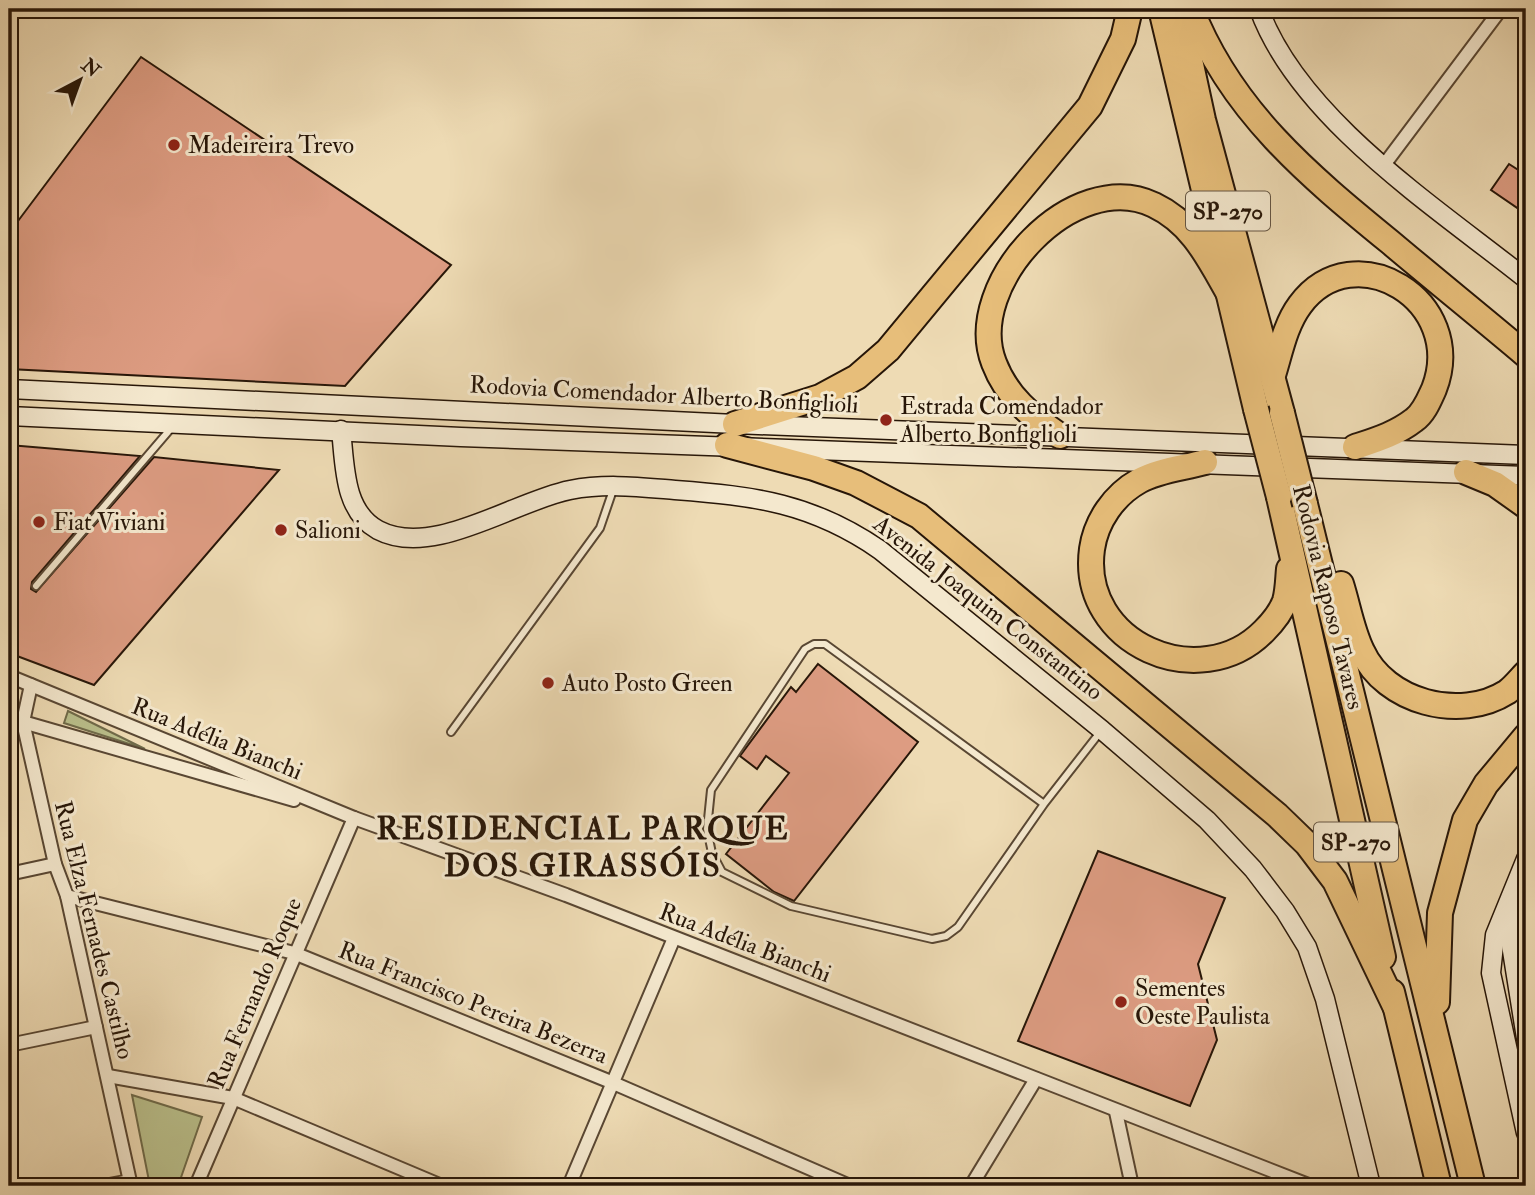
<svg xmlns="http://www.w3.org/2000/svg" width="1535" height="1195" font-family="'IM FELL Double Pica',serif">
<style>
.green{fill:#bac08c;stroke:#706b4a;stroke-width:2}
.building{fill:#dd9c82;stroke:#271608;stroke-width:2}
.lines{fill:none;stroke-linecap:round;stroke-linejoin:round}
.lane-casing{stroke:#594733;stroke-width:10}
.street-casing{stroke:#594733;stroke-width:16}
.secondary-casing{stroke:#271608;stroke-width:21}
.highway-casing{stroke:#271608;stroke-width:28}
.lane{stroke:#f4e8ce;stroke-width:6}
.street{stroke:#f4e8ce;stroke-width:12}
.secondary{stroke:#f4e8ce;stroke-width:18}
.highway{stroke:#e7be7a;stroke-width:24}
.highway-bridge-casing{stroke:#271608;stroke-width:28;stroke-linecap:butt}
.highway-bridge{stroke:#e7be7a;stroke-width:24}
.poi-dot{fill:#8f2418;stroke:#f4e8ce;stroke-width:2.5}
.labels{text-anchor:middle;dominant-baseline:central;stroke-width:6;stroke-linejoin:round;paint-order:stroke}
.shield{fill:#f4e8ce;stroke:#645543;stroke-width:2}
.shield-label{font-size:23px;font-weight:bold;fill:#271608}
.poi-label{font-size:24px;fill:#271608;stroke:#f4e8ce;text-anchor:start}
.street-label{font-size:24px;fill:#271608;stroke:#f4e8ce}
.district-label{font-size:32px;font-weight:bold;letter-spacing:2px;fill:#271608;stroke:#f4e8ce}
</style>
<rect width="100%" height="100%" fill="#eedbb4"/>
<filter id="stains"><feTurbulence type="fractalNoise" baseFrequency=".00286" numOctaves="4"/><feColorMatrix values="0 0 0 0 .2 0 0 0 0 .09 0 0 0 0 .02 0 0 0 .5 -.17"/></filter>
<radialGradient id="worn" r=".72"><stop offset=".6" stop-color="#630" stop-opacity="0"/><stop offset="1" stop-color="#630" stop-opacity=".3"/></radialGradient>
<g class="green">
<polygon points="68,711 145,749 64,723"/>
<polygon points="132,1095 202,1117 178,1186 150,1186"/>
</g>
<g class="building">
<polygon points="141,57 451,265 345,386 9,369 9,233"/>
<polygon points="1509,164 1526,175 1526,214 1491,190"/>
<polygon points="9,445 140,456 32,582 31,589 36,592 154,457 279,470 94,685 9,653"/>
<polygon points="818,664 918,742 794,901 774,892 726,854 789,773 766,756 757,769 740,756 791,687 796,692"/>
<polygon points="1098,851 1225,898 1198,964 1217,1040 1190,1106 1018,1041"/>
</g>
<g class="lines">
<defs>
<g id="lane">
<polyline points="36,586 173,426"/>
<polyline points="451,732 600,528 613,490"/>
<polyline points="1044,804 825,644 814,644 805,649 711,790 707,829 712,853 722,872 791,906 932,939 946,936 958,927 1044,804 1101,731"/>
</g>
<g id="street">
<polyline points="1384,165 1501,9"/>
<polyline points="9,676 354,818 566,895 1311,1186"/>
<polyline points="31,685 23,722 55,864 67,896 131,1186"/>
<polyline points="9,718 294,800"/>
<polyline points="9,874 55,864"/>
<polyline points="67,896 294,953 611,1082 850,1186"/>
<polyline points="9,1045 96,1027"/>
<polyline points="108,1076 233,1098 442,1186"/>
<polyline points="1116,1112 1132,1186"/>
<polyline points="104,1186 130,1181"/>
<polyline points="196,1186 354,818"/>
<polyline points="569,1186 674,938"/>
<polyline points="971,1186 1036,1079"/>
</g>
<g id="secondary">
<path d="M1259 9C1299 119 1436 207 1526 279"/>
<polyline points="9,389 735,424 1526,455"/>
<polyline points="9,416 461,437 1526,476"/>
<path d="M341 430C345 464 343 511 378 530 433 559 514 501 570 490 606 483 639 487 675 490 755 496 812 503 880 550L1102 730 1207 820 1253 869 1285 911 1307 947 1325 999 1371 1186"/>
<polyline points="1526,859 1495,935 1491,973 1526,1133"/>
<polyline points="1516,900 1510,938 1526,1038"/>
</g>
<g id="highway">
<polyline points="1161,9 1256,409"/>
<polyline points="1179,9 1203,120 1282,413"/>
<path d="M1191 9C1231 111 1308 175 1390 242 1435 280 1481 317 1526 355"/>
<path d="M1273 375C1280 353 1285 325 1300 305 1354 232 1468 301 1434 389 1429 400 1424 413 1414 420 1396 434 1376 440 1355 447"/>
<polyline points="735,424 820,397 857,377 888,350 1090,106 1123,39 1130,9"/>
<path d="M1060 436C1031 416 1007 397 994 363 963 284 1074 166 1154 205 1192 223 1208 257 1228 292"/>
<polyline points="727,445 814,468 856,483 919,516 1277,815 1307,844 1335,881 1395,1006"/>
<path d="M1205 462C1184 468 1158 470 1139 481 1114 495 1096 521 1092 549 1079 644 1200 696 1264 631 1272 623 1281 612 1285 601 1288 591 1288 579 1289 569"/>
<polyline points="1466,472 1495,484 1526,506"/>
<polyline points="1279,497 1383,957"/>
<polyline points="1305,504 1473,1186"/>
<path d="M1341 584C1348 606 1352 631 1362 651 1385 702 1460 722 1507 692 1514 687 1520 679 1526 673"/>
<polyline points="1392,992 1439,1186"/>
<polyline points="1437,1002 1440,913 1465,820 1486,784 1526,736"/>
</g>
</defs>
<use href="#lane" class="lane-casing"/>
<use href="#street" class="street-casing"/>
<use href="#secondary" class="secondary-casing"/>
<use href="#highway" class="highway-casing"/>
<use href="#lane" class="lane"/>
<use href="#street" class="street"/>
<use href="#secondary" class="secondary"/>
<use href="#highway" class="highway"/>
<defs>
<g id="highway-bridge">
<polyline points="1256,409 1279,497"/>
<polyline points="1282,413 1305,504"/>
</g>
</defs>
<use href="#highway-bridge" class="highway-bridge-casing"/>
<use href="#highway-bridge" class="highway-bridge"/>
</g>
<g class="poi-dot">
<circle cx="174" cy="145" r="7"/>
<circle cx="886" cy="420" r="7"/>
<circle cx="39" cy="522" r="7"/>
<circle cx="281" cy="530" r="7"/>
<circle cx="548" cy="683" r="7"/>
<circle cx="1121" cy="1002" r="7"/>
</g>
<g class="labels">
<g class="shield">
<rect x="1186" y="191.5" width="84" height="39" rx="5"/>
<rect x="1314" y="822.5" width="84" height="39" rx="5"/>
</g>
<g class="shield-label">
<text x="1228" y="211">SP-270</text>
<text x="1356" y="842">SP-270</text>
</g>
<g class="poi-label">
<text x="188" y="145">Madeireira Trevo</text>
<text x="900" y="406">Estrada Comendador<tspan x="900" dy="28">Alberto Bonfiglioli</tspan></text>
<text x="53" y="522">Fiat Viviani</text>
<text x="295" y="530">Salioni</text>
<text x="562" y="683">Auto Posto Green</text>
<text x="1135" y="988">Sementes<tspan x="1135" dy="28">Oeste Paulista</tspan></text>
</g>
<g class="street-label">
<text transform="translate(664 395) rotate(3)">Rodovia Comendador Alberto Bonfiglioli</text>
<text transform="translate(1328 597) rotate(76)">Rodovia Raposo Tavares</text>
<text transform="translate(988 608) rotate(38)">Avenida Joaquim Constantino</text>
<text transform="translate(217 739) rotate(22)">Rua Adélia Bianchi</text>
<text transform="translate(94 930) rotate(76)">Rua Elza Fernades Castilho</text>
<text transform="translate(745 943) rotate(21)">Rua Adélia Bianchi</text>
<text transform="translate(255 993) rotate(-67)">Rua Fernando Roque</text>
<text transform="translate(473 1003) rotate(22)">Rua Francisco Pereira Bezerra</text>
</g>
<g class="district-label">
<text x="583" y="829">RESIDENCIAL PARQUE<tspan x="583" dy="37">DOS GIRASSÓIS</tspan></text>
</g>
</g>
<rect width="1535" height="1195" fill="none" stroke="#eedbb4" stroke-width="35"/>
<rect x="10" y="10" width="1514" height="1174" fill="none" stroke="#271608" stroke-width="3.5"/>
<rect x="18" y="18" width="1500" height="1160" fill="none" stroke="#271608" stroke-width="2"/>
<g transform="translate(80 80) rotate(41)" stroke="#f4e8ce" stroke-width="5" paint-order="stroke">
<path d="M0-5L12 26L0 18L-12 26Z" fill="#271608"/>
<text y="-10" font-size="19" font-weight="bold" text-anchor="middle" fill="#271608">N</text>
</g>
<rect width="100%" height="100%" filter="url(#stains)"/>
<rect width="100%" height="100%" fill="url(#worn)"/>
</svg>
